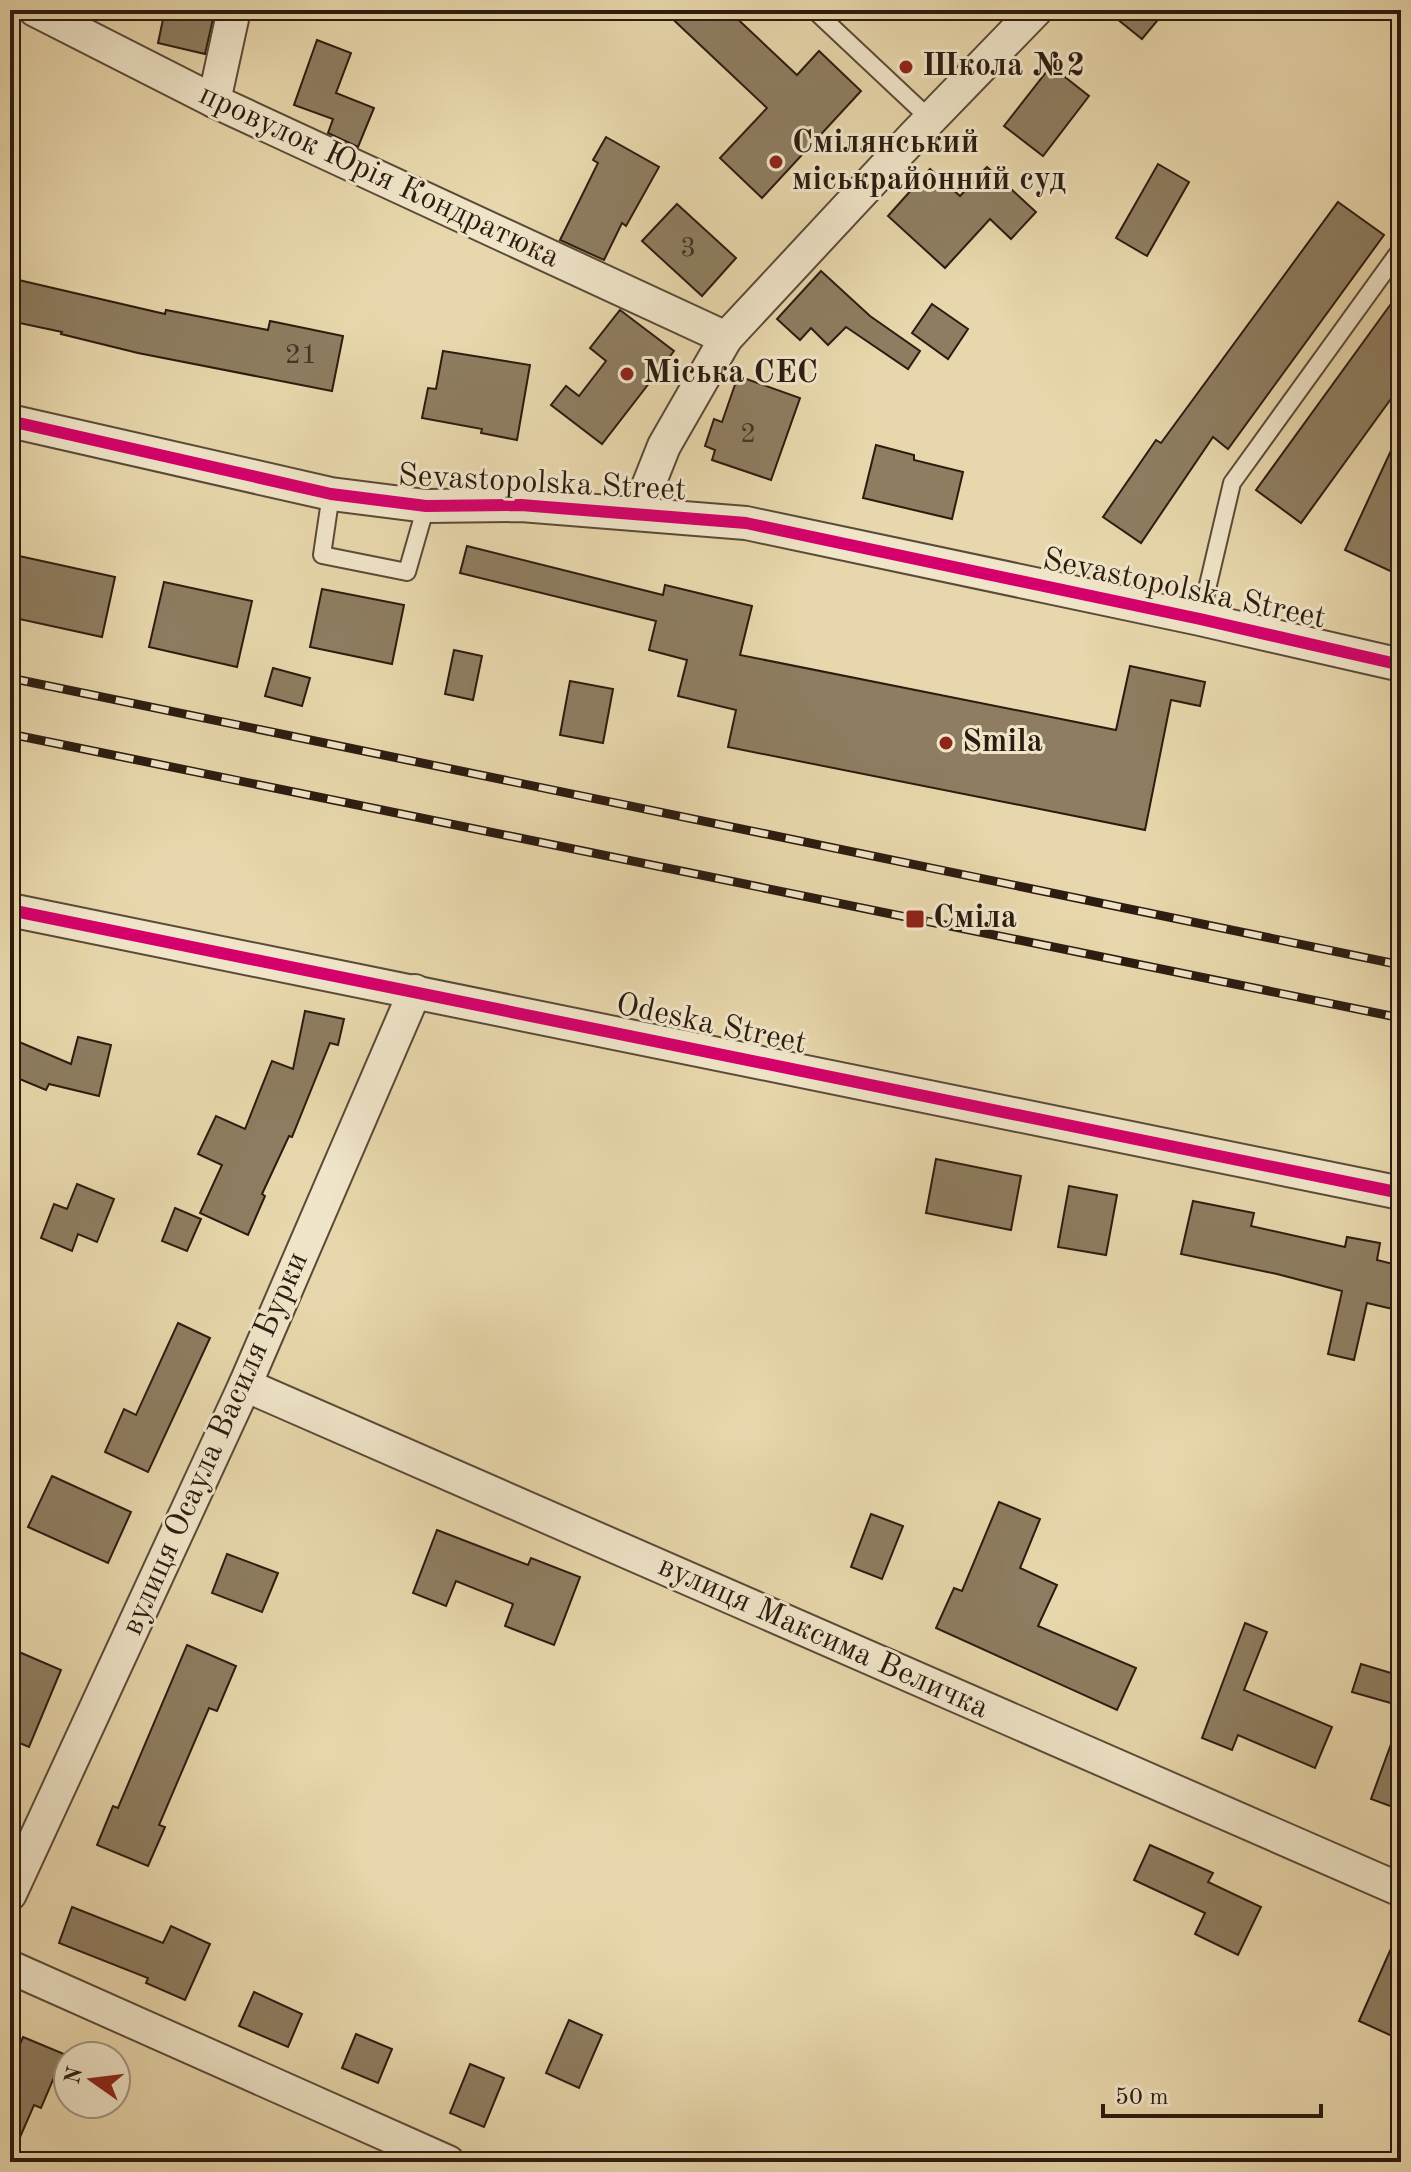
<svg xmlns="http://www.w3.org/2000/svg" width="1411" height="2172" font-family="'Old Standard TT',serif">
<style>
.building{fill:#8e7d61;stroke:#2c1b10;stroke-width:2}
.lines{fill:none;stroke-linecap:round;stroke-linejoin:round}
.lane-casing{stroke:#5b4a37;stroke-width:20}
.street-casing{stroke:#5b4a37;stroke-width:36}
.lane{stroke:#f0e5c9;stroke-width:16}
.street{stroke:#f0e5c9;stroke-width:32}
.rail-casing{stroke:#2c1b10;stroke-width:9}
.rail{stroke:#f0e5c9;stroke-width:6;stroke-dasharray:18;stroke-linecap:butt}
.cycleway-casing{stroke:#f0e5c9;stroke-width:17}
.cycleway{stroke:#d6006c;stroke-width:12}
.poi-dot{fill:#8f2418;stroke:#f0e5c9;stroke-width:3}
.labels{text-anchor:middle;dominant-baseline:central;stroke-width:6;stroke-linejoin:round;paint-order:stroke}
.number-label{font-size:28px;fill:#443424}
.poi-label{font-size:32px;font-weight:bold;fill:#2c1b10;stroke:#f0e5c9;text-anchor:start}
.street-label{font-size:32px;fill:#2c1b10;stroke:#f0e5c9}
</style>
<rect width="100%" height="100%" fill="#e8d7ac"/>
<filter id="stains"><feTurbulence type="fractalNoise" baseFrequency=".0025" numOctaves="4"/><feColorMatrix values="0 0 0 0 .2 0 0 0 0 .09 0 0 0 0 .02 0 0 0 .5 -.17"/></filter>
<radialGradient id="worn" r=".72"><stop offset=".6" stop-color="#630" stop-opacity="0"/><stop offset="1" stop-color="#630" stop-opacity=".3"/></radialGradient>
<g class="building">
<polygon points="165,10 215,10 205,54 158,43"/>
<polygon points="663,10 728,10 797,75 819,51 861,91 762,198 720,158 767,108"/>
<polygon points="1106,10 1143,10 1157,21 1142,39"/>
<polygon points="317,40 351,53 336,93 374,108 358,147 328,133 333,119 294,105"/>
<polygon points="1051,66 1089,96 1043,156 1004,126"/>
<polygon points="606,137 659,167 626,226 622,223 604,260 560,240 598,163 593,160"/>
<polygon points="1158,164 1189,182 1147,256 1116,238"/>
<polygon points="987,167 1036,212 1011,239 990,219 945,268 888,216 930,169 960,196"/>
<polygon points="1338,202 1384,235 1228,449 1213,437 1141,543 1103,517 1156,440 1161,443"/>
<polygon points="677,204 736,258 702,296 642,241"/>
<polygon points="821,271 870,316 920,351 908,369 846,327 828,345 811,328 800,340 777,319"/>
<polygon points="10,278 165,314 166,310 268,330 270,321 343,336 332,391 138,353 61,334 62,332 10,321"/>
<polygon points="1401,290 1401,385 1301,523 1256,490"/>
<polygon points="932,304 968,329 948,359 912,333"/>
<polygon points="620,310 674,351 602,444 551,405 566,386 579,396 606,361 590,348"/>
<polygon points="443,351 530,365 517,440 481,433 482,429 422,418 428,388 436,389"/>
<polygon points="738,376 800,398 771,480 712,460 715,450 705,446 714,419 722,422"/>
<polygon points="1401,429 1401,576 1345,550"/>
<polygon points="876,445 914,455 914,460 963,472 952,519 863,498"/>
<polygon points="467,546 663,595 665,585 752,606 740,655 1116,730 1130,666 1205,682 1200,706 1171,700 1145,830 728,747 736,710 678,696 687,660 649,650 656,621 460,573"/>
<polygon points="10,554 115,577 102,637 10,617"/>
<polygon points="164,582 252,601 237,667 149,647"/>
<polygon points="322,589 404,605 392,664 310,647"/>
<polygon points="454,650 482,656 473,700 445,694"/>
<polygon points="273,668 310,678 302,706 265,696"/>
<polygon points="570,681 613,689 603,743 560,735"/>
<polygon points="305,1011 344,1019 338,1045 330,1043 292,1137 289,1136 262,1194 265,1196 248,1235 200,1213 222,1165 198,1154 216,1116 245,1129 272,1061 293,1069"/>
<polygon points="78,1037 111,1045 99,1096 49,1084 46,1090 10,1075 10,1038 71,1064"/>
<polygon points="936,1159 1021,1176 1011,1230 926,1213"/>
<polygon points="77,1184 114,1199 97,1242 78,1234 72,1251 41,1238 54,1204 67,1209"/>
<polygon points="1069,1186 1117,1195 1106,1255 1058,1247"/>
<polygon points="1193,1201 1254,1213 1251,1226 1345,1247 1347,1237 1380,1243 1377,1260 1401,1266 1401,1311 1367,1303 1354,1360 1328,1354 1342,1291 1277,1274 1181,1254"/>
<polygon points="175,1208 201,1219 187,1251 162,1241"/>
<polygon points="178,1323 210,1338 148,1472 105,1452 124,1409 136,1415"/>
<polygon points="52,1476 131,1512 108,1563 28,1527"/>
<polygon points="999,1502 1040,1519 1020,1568 1057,1585 1038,1626 1136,1668 1117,1710 936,1628 954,1588 962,1591"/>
<polygon points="871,1514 903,1526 882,1579 851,1567"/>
<polygon points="437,1530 528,1565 531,1558 580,1577 554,1645 505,1626 513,1604 456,1581 446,1606 413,1593"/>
<polygon points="227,1554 278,1573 262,1612 212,1593"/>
<polygon points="1245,1623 1267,1632 1244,1690 1332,1727 1315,1768 1238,1735 1232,1750 1202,1738"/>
<polygon points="187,1645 236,1666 217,1711 209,1708 159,1825 165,1827 148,1866 97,1845 113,1806 118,1808"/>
<polygon points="19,1652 61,1670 29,1747 10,1739 10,1674"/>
<polygon points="1361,1664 1401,1676 1401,1706 1352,1692"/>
<polygon points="1398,1725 1401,1725 1401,1810 1371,1799"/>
<polygon points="1150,1845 1213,1873 1208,1882 1261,1907 1238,1955 1195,1934 1205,1913 1134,1880"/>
<polygon points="72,1907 163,1943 171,1926 210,1944 185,2000 146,1983 148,1978 59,1943"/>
<polygon points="1401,1926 1401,2040 1359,2021"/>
<polygon points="254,1992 302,2014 288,2047 239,2026"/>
<polygon points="569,2020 602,2035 579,2088 546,2073"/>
<polygon points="356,2034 392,2049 378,2083 342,2068"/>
<polygon points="23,2037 64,2054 41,2108 34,2105 10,2160 10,2068"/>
<polygon points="470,2064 504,2078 484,2127 450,2113"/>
</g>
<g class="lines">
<defs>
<g id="lane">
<polyline points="814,10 930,119"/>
<polyline points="331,494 322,555 407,572 426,506"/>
<polyline points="1200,619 1232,483 1401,249"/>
</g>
<g id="street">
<polyline points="35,10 214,101 726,338"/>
<polyline points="214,101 234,10"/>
<polyline points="10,421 331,494 426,506 521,505 746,523 1200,619 1401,665"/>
<polyline points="637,514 664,446 726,338 914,136 1036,10"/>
<polyline points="10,910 1401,1193"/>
<polyline points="245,1385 1401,1890"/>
<polyline points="10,1894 245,1385 415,991"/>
<polyline points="10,1967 448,2162"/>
</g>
</defs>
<use href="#lane" class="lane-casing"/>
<use href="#street" class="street-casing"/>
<use href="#lane" class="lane"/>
<use href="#street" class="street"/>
<defs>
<g id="rail">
<polyline points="10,678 1401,965"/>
<polyline points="10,734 1401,1018"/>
</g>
</defs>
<use href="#rail" class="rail-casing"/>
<use href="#rail" class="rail"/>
<defs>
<g id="cycleway">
<polyline points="10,421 331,494 426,506 521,505 746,523 1200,619 1401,665"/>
<polyline points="10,910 1401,1193"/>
</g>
</defs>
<use href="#cycleway" class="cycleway-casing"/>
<use href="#cycleway" class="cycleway"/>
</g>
<g class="poi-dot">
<circle cx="906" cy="67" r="8"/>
<circle cx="776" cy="162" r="8"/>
<circle cx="627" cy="374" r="8"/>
<circle cx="946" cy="743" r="8"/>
<rect x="905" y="909" width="20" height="20" rx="4"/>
</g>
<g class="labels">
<g class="number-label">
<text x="688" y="249">3</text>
<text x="301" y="356">21</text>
<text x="748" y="435">2</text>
</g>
<g class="poi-label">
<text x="922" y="67">Школа №2</text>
<text x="792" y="144">Смілянський<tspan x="792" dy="37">міськрайонний суд</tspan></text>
<text x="643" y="374">Міська СЕС</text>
<text x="962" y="743">Smila</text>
<text x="933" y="919">Сміла</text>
</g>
<g class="street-label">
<text transform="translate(379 177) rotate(25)">провулок Юрія Кондратюка</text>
<text transform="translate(542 484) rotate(3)">Sevastopolska Street</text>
<text transform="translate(1184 590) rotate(12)">Sevastopolska Street</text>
<text transform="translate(711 1025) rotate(12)">Odeska Street</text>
<text transform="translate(216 1444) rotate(-66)">вулиця Осаула Василя Бурки</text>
<text transform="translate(823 1638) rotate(24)">вулиця Максима Величка</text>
</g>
</g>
<rect width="1411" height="2172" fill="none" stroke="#e8d7ac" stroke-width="40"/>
<rect x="12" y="12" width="1387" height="2148" fill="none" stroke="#2c1b10" stroke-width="4"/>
<rect x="20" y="20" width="1371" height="2132" fill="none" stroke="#2c1b10" stroke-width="2"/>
<g transform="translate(92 2080) rotate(284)"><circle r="38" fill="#f0e5c9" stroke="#a2947f" stroke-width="2"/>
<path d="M0-6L14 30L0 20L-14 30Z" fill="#8f2418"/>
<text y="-12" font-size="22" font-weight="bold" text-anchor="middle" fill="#2c1b10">N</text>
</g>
<path d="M1103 2104v12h218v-12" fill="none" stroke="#2c1b10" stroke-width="4"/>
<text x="1115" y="2104" font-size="24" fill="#2c1b10" stroke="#f0e5c9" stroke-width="6" paint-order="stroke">50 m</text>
<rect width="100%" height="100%" filter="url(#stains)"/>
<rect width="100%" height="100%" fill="url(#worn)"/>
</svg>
